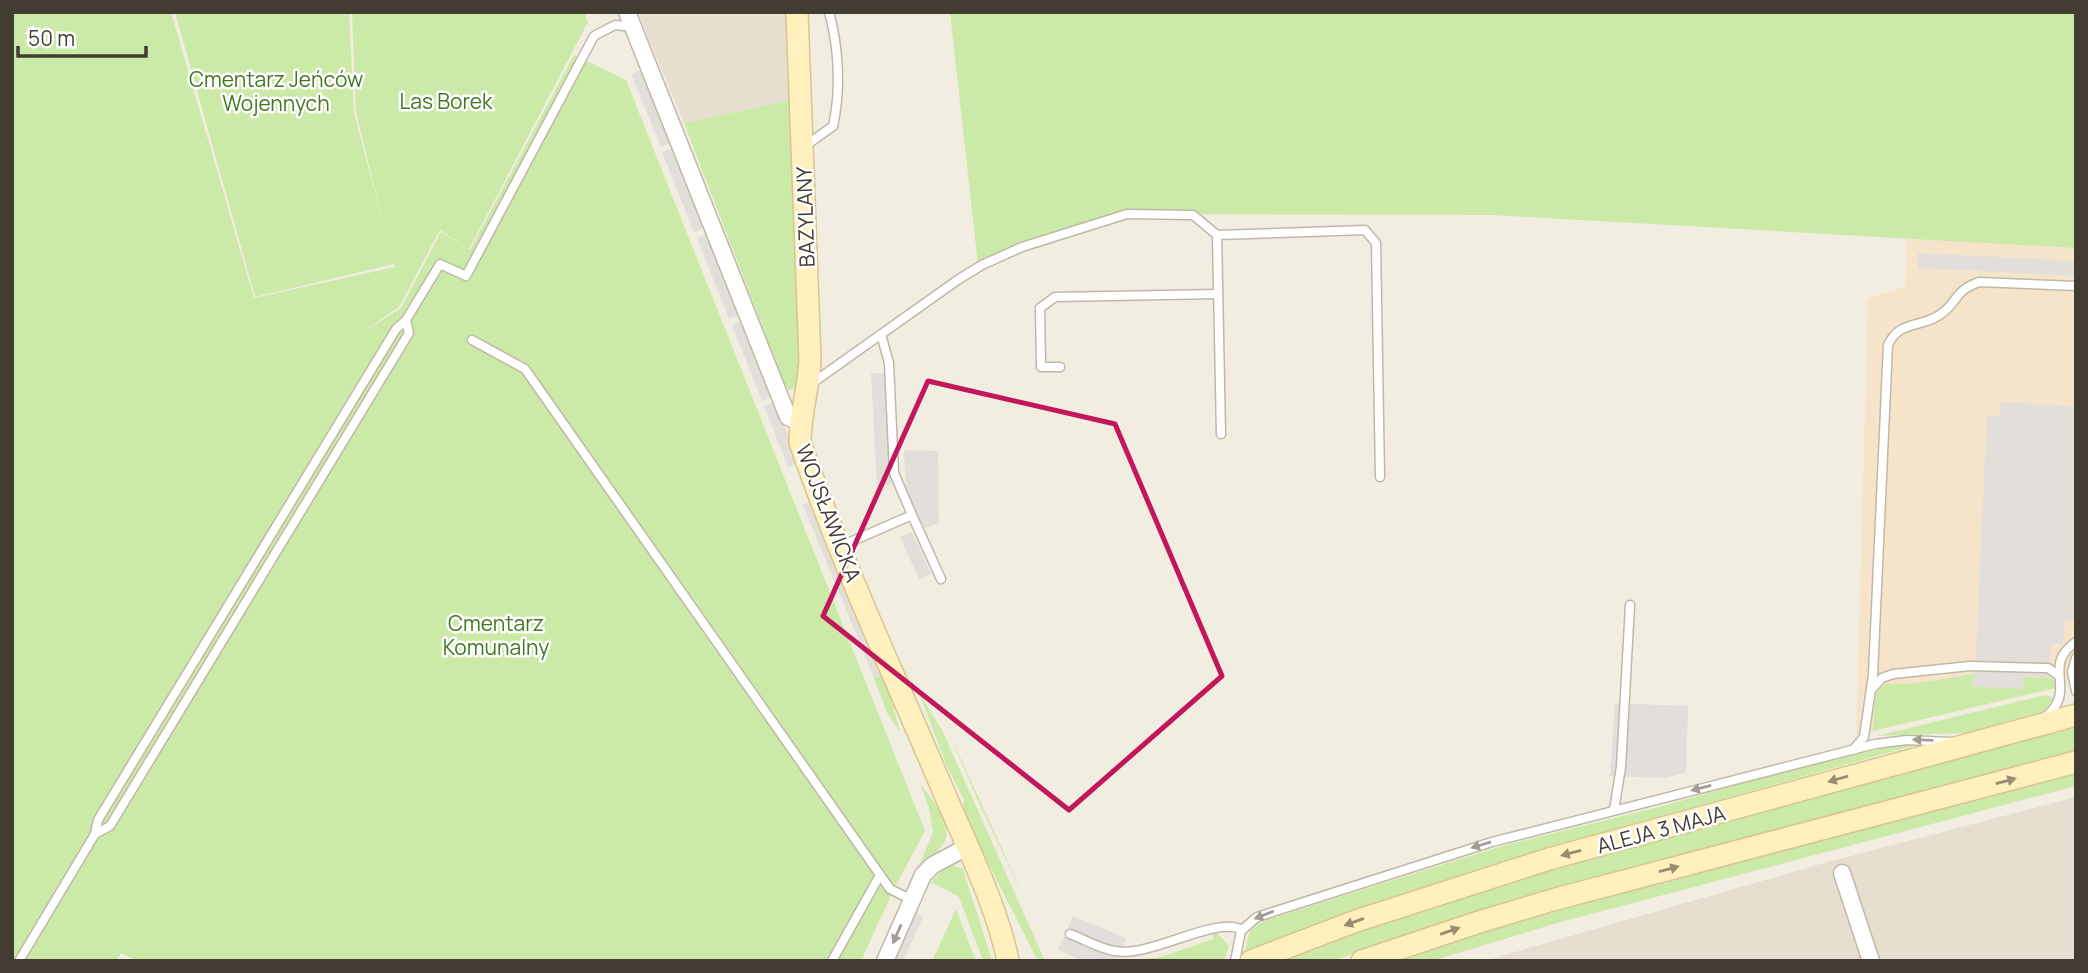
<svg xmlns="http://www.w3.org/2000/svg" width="2088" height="973" font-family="Manrope,sans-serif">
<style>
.residential{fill:#e6dfcf}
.commercial{fill:#f6e4ca}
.green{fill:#cbe9a7}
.parking{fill:#e2dfda}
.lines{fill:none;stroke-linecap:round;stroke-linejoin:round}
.lane-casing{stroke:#c0b8a7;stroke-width:11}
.street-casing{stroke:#c0b8a7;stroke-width:19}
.secondary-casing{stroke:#d8c590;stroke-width:24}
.lane{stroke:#fff;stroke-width:8}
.street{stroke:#fff;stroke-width:16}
.secondary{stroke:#fff0be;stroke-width:21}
.oneway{fill:#a19e98}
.oneway2{fill:#988d71}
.marked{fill:none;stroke:#c2185b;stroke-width:5;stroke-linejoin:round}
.labels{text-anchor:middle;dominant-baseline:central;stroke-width:5;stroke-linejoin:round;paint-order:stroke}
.park-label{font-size:21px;fill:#427723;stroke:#fff}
.street-label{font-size:21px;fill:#433c32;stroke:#fff}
</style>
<rect width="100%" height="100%" fill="#f2ede1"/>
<g class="residential">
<polygon points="638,12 788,12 792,100 684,123"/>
<polygon points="2076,797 2076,961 1484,961 1824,863"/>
</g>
<polygon class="commercial" points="1906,238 2076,248 2076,679 1856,736 1868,298 1905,287"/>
<g class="green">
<polygon points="12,12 171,12 254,298 395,267 394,264 255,297 175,12 349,12 354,113 387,237 356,113 352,12 584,12 588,22 469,249 440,230 399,307 356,337 401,308 441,232 470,250 574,55 626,80 925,831 893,891 861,961 137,961 121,953 116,961 12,961"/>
<polygon points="950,12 2076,12 2076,248 1492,215 1127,214 978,265"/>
<polygon points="792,100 799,382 797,387 789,390 785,385 684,123"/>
<polygon points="888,642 942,730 1045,961 1038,961 963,814 964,800 946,764 921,698"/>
<polygon points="885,674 900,732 887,713 874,678"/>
<polygon points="1975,674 1971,686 2023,689 2024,676 2050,678 2055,681 2055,688 1873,731 1875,697 1880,689 1887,684 1911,684"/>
<polygon points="2045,695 2054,698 2044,711 1966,733 1876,736"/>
<polygon points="2070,726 2076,731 2076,748 2069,754 1411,935 1332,961 1279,961 1404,915 1616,847"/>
<polygon points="947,729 1028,905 978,801"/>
<polygon points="1900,744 1916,745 1557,845 1454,879 1249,951 1245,949 1250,931 1263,921 1502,846 1663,806 1760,778"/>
<path d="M2076 771V786L1557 923 1432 961H1391C1615 886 1847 832 2076 771Z"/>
<path d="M920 783C931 799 958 827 942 846 934 857 924 860 916 873L933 832 929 808Z"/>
<polygon points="952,865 963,869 992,961 983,961 959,897 931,882 942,871"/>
<polygon points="956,909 976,961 932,961"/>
<polygon points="1217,933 1229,946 1224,961 1126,961 1161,957 1213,939 1213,934"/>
</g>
<g class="parking">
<polygon points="642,70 671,143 661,147 631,74"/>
<polygon points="673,148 705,228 694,232 662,152"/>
<polygon points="707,234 740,315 729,319 697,238"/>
<polygon points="1918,253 2076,261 2076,276 1918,268"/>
<polygon points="743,321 773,397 762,401 732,325"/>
<polygon points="871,373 885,373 891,485 877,486"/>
<polygon points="775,402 799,463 788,467 764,406"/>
<polygon points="2001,402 2076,406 2076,620 2065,620 2063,644 2051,644 2050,678 2024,677 2023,689 1971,686 1975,674 1987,415 2000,416"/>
<polygon points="904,450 938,451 939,523 924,528 906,488"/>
<polygon points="814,500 885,674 874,678 803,505"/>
<polygon points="912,532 931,574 919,579 900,537"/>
<polygon points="1615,703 1688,706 1686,773 1664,778 1610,776"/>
<polygon points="912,911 923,917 903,961 889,961"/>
<polygon points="1073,916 1126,938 1116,961 1083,961 1058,950"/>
</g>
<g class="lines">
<defs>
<g id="lane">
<path d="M805 146 833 126C841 91 839 48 829 12"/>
<polyline points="1217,235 1365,230 1376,243 1380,477"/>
<polyline points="881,334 889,363 894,473 912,515"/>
<polyline points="472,340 525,369 890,889 912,900"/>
<polyline points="1060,367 1041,367 1040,308 1055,297 1218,294"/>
<polyline points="811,384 959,279 982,265 1022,247 1127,214 1193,215 1217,235 1221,434"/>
<polyline points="841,546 912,515 941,579"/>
<polyline points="2076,658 2072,672 2076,691"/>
<polyline points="1871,690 1882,678 1893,674 1970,666 2043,668 2048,668 2058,675"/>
<path d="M2045 717C2079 691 2040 666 2076 642"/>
<path d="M1853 750 1864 737 1873 675 1888 345C1899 321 1918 328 1938 316 1958 304 1953 291 1979 282L2076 286"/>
<polyline points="1614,810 1621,767 1630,605"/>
<polyline points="95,834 110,826 409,333 406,320"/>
<path d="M1070 934C1084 939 1100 949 1115 951 1150 958 1216 915 1242 930"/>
<polyline points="19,961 95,834 98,820 396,329 406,320 440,264 466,276 594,36 615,25 633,27"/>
<polyline points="832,961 880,875"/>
<polyline points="1235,961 1241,931 1257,917 1492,842 1875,744 1907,740 1950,742"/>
</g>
<g id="street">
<polyline points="627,12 788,417 800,422"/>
<polyline points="1842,873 1871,961"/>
<polyline points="885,961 923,875 933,865 967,847"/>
</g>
<g id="secondary">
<path d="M797 12 810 359C809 387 800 414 800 442 841 562 896 679 946 797 967 846 998 909 1008 961"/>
<polyline points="1251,961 1356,921 1549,859 2076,715"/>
<polyline points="1362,961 1479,922 1556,899 2076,762"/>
</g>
</defs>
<use href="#lane" class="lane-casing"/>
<use href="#street" class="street-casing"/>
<use href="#secondary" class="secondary-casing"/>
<use href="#lane" class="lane"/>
<use href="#street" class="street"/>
<use href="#secondary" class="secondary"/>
</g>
<defs><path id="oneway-solid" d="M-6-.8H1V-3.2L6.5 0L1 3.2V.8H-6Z" transform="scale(1.75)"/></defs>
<g class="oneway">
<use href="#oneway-solid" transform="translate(1923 740) rotate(-178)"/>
<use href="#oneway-solid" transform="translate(1701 788) rotate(166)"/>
<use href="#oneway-solid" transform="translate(1481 845) rotate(163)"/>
<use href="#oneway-solid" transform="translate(1264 915) rotate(158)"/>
<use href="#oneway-solid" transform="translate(897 934) rotate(114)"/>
</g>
<g class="oneway2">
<use href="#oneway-solid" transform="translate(1838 779) rotate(164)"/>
<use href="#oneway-solid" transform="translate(2006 781) rotate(-15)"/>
<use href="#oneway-solid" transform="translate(1571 853) rotate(165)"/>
<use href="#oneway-solid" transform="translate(1669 869) rotate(-15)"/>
<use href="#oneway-solid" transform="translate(1354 922) rotate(160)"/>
<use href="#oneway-solid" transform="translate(1450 931) rotate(-19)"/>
</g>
<path class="marked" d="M928 381 1115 424 1222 676 1069 810 823 616Z"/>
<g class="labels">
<g class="park-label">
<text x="276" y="79">Cmentarz Jeńców<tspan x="276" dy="24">Wojennych</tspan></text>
<text x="446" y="101">Las Borek</text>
<text x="496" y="623">Cmentarz<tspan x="496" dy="24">Komunalny</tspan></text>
</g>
<g class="street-label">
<text transform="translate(805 217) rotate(-92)">BAZYLANY</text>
<text transform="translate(829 513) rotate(69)">WOJSŁAWICKA</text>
<text transform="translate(1661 829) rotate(-15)">ALEJA 3 MAJA</text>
</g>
</g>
<rect width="2088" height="973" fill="none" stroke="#433c32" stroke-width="28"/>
<path d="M18 46v10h128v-10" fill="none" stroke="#433c32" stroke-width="3.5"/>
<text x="28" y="46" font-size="21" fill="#433c32" stroke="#ffffff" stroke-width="5" paint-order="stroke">50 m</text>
</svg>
